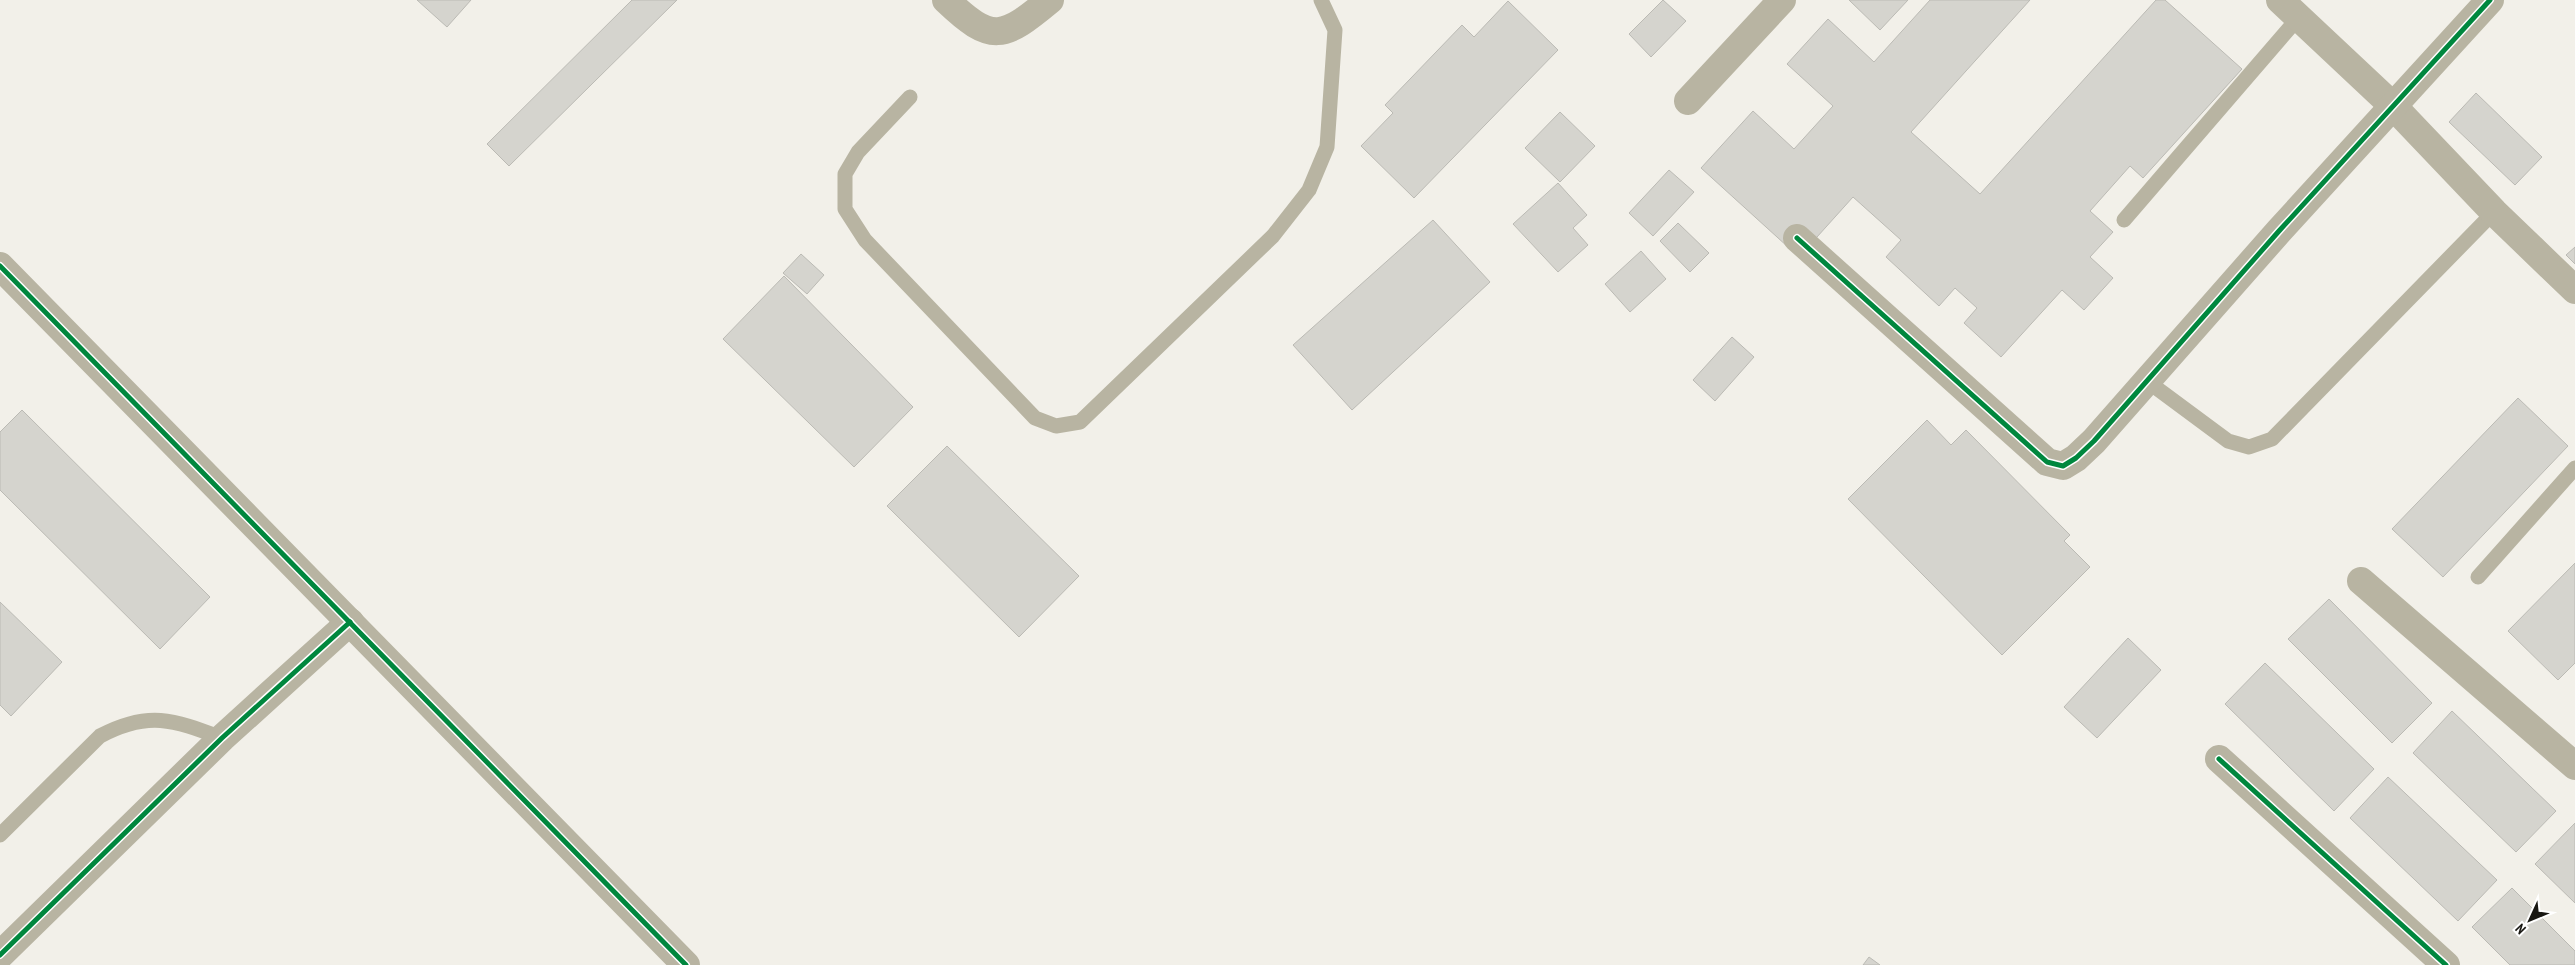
<svg xmlns="http://www.w3.org/2000/svg" width="2575" height="965" font-family="'PT Sans Narrow',sans-serif">
<style>
.building{fill:#d5d4ce;stroke:#bbbab4}
.lines{fill:none;stroke-linecap:round;stroke-linejoin:round}
.service{stroke:#b8b4a2;stroke-width:15}
.minor{stroke:#b8b4a2;stroke-width:28}
.cycleway-casing{stroke:#fff;stroke-width:8}
.cycleway{stroke:#00873e;stroke-width:5}
</style>
<rect width="100%" height="100%" fill="#f2f0e9"/>
<g class="building">
<polygon points="417,0 471,0 447,27"/>
<polygon points="632,0 677,0 509,166 487,144"/>
<polygon points="1663,0 1686,21 1651,57 1629,34"/>
<polygon points="1849,0 1908,0 1880,30"/>
<polygon points="1930,0 2030,0 1911,132 1980,194 2156,0 2165,0 2242,69 2143,178 2130,166 2090,211 2113,232 2090,257 2113,278 2084,310 2062,290 2001,357 1964,323 1977,308 1955,288 1939,306 1886,257 1901,240 1853,197 1799,257 1701,168 1753,111 1794,149 1833,106 1787,64 1828,19 1874,62"/>
<polygon points="1508,1 1558,50 1414,198 1361,146 1393,113 1385,105 1462,25 1474,37"/>
<polygon points="2476,93 2542,157 2515,185 2449,122"/>
<polygon points="1560,112 1595,146 1560,182 1525,148"/>
<polygon points="1669,170 1694,192 1653,236 1629,213"/>
<polygon points="1558,183 1587,215 1573,228 1588,245 1558,272 1513,224"/>
<polygon points="1433,220 1490,282 1352,410 1293,345"/>
<polygon points="1678,223 1709,253 1690,272 1660,241"/>
<polygon points="2575,247 2575,264 2566,255"/>
<polygon points="1641,251 1666,279 1630,312 1605,284"/>
<polygon points="801,254 824,275 807,294 783,273"/>
<polygon points="784,276 913,407 854,467 723,339"/>
<polygon points="1732,337 1754,357 1715,401 1693,380"/>
<polygon points="2518,398 2568,446 2443,577 2392,529"/>
<polygon points="22,410 210,597 160,649 0,490 0,432"/>
<polygon points="1927,420 1951,445 1966,430 2070,535 2064,541 2090,567 2002,655 1848,499"/>
<polygon points="947,446 1079,576 1019,637 887,506"/>
<polygon points="2575,563 2575,663 2558,680 2508,631"/>
<polygon points="2329,599 2432,703 2392,743 2288,639"/>
<polygon points="0,602 62,662 11,716 0,705"/>
<polygon points="2128,638 2161,670 2097,738 2064,707"/>
<polygon points="2265,663 2374,769 2334,811 2225,704"/>
<polygon points="2452,711 2556,811 2516,852 2413,753"/>
<polygon points="2388,777 2497,880 2458,921 2350,818"/>
<polygon points="2575,823 2575,903 2535,864"/>
<polygon points="2512,888 2575,951 2575,965 2510,965 2472,927"/>
<polygon points="1869,957 1880,965 1863,965"/>
</g>
<g class="lines">
<g class="service">
<polyline points="910,97 858,152 845,174 845,209 865,240 1035,418 1056,426 1080,422 1273,236 1309,190 1327,147 1335,30 1321,0"/>
<polyline points="2124,220 2299,17"/>
<polyline points="2147,381 2228,441 2249,447 2272,439 2494,212"/>
<polyline points="2478,577 2575,468"/>
<path d="M0 835 100 736C149 710 174 720 222 738"/>
</g>
<g class="minor">
<path d="M946 0C992 44 1003 39 1050 0"/>
<polyline points="2280,0 2393,106 2494,212 2575,290"/>
<polyline points="1688,101 1782,0"/>
<polyline points="1797,238 2047,462 2063,466 2076,458 2094,441 2279,231 2490,0"/>
<polyline points="0,266 686,965"/>
<polyline points="2361,581 2575,766"/>
<polyline points="2219,759 2446,965"/>
<polyline points="0,955 222,738 350,622"/>
</g>
<defs>
<g id="cycleway">
<polyline points="1797,238 2047,462 2063,466 2076,458 2094,441 2279,231 2490,0"/>
<polyline points="0,266 686,965"/>
<polyline points="2219,759 2446,965"/>
<polyline points="0,955 222,738 350,622"/>
</g>
</defs>
<use href="#cycleway" class="cycleway-casing"/>
<use href="#cycleway" class="cycleway"/>
</g>
<g transform="translate(2530 920) rotate(226)" stroke="#ffffff" stroke-width="4" paint-order="stroke">
<path d="M0-4L9 19L0 12L-9 19Z" fill="#181712"/>
<text y="-8" font-size="14" font-weight="bold" text-anchor="middle" fill="#181712">N</text>
</g>
</svg>
